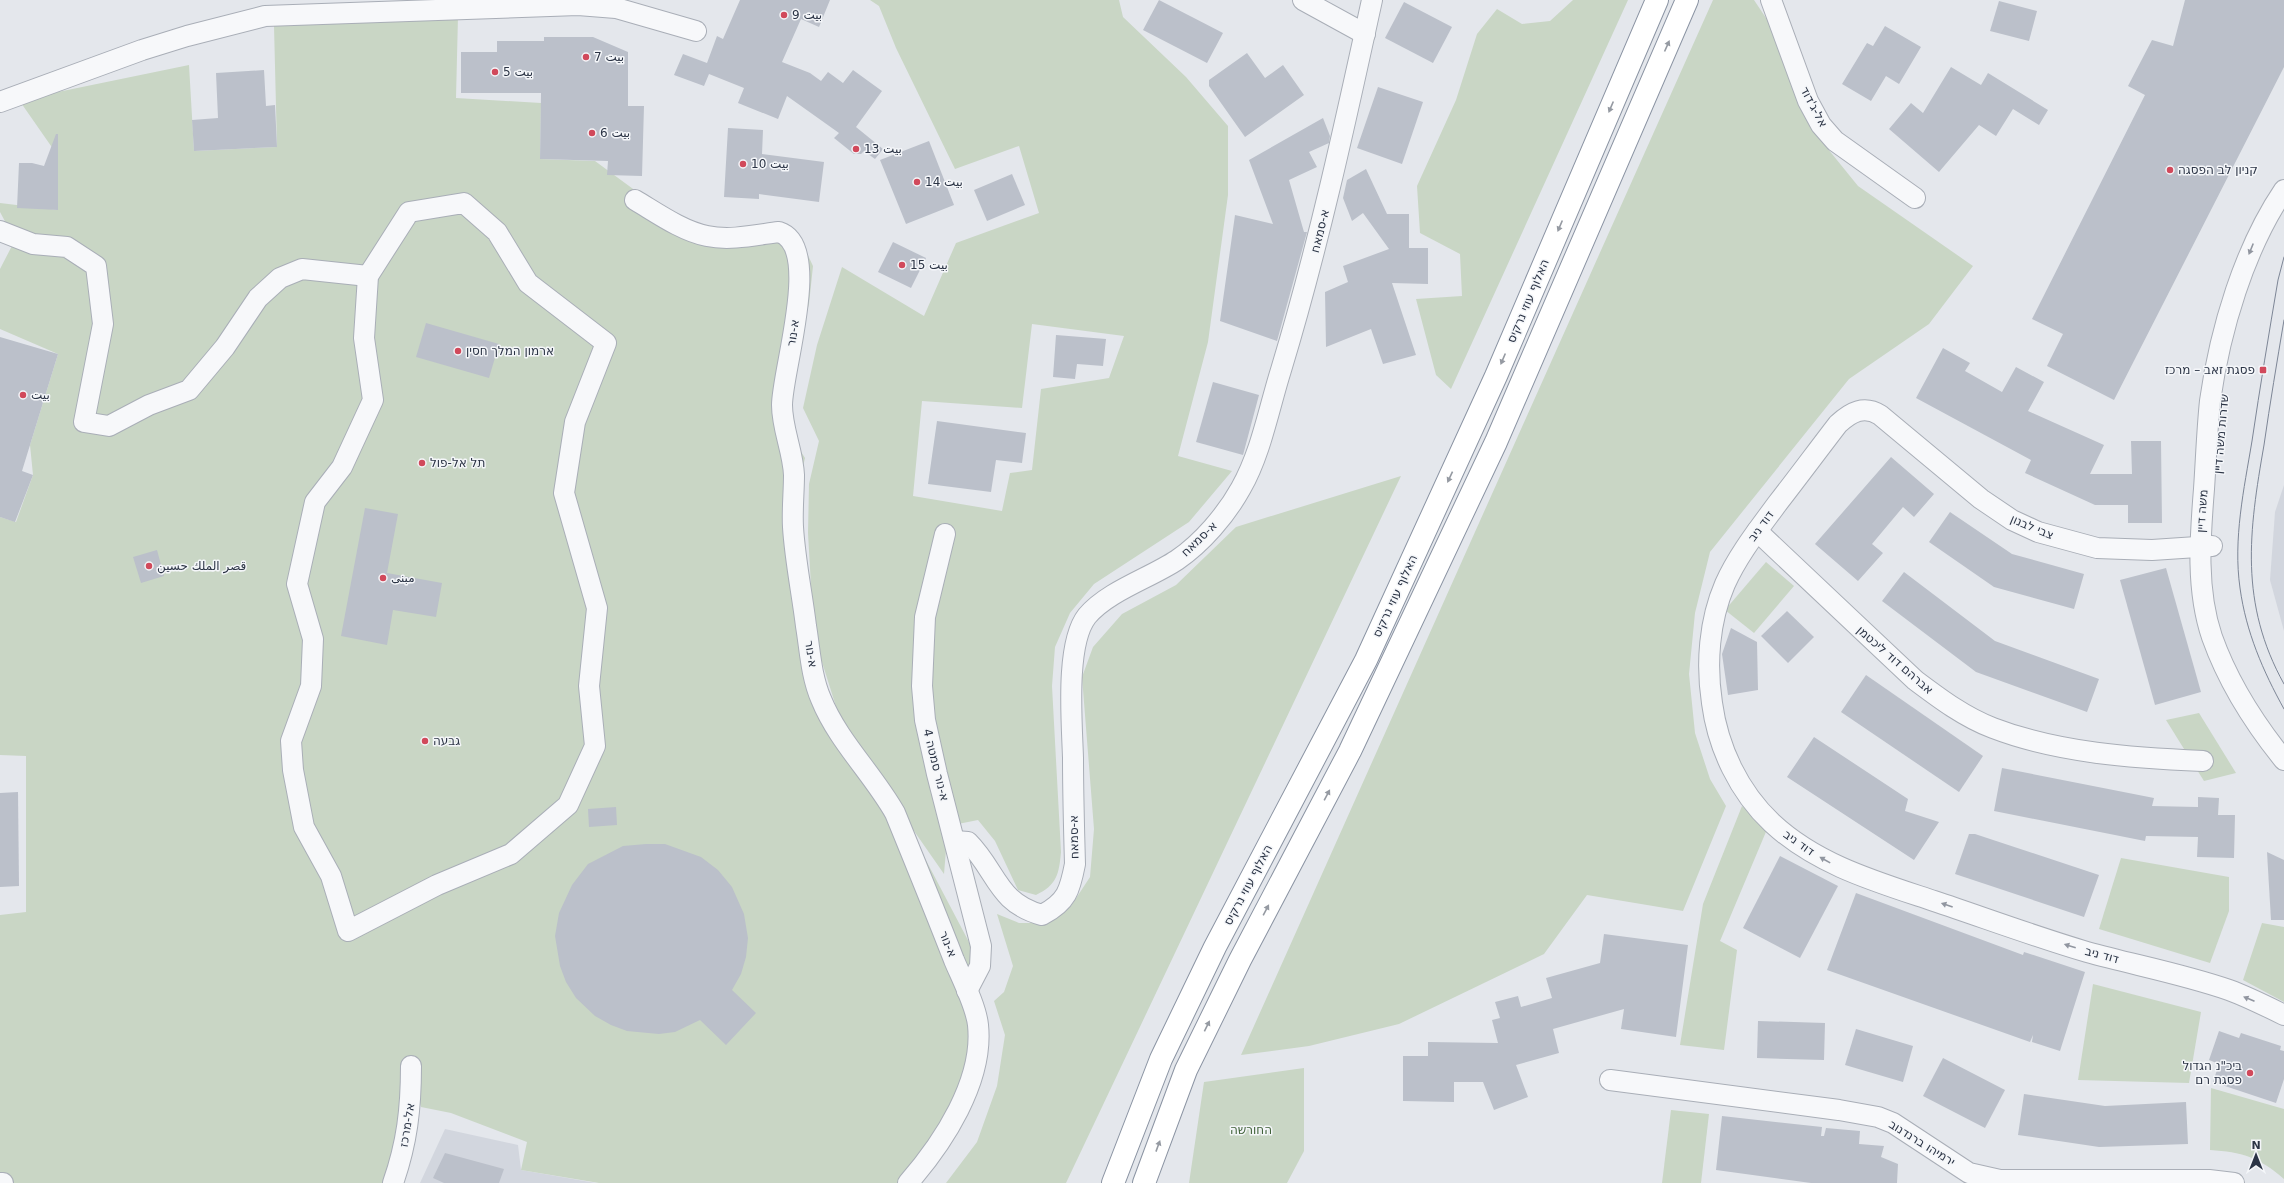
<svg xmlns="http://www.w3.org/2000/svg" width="2284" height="1183" font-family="'DejaVu Sans','Noto Naskh Arabic','Noto Sans Hebrew',sans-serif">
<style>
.built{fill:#d2d6de}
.green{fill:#c9d6c5;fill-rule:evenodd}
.building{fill:#bbc0ca}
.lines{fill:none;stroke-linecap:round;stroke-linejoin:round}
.minor-casing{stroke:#a9aeb7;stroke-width:22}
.highway-casing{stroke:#8b94a3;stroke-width:24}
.minor{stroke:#f7f8fa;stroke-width:20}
.highway{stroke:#fff;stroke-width:22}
.tram{stroke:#7d8696;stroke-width:1}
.oneway{fill:#959aa2}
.oneway2{fill:#9196a0}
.poi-dot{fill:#d1495b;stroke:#f4f6f9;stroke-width:1.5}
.labels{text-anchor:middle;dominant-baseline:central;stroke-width:3;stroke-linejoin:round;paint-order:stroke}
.poi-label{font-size:12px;fill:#2b3445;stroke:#f4f6f9;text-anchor:start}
.street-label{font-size:12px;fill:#2b3445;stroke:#f4f6f9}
.park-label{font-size:12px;fill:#3f6138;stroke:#f4f6f9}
</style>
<rect width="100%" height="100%" fill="#e4e7ec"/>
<g class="built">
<polygon points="2284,485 2284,631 2270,580 2275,512"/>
<polygon points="445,1129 518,1145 521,1170 596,1183 420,1183"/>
</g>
<g class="green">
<path d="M870 0H1119L1123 17 1186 77 1228 126V195L1208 342 1178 456 1232 471 1189 522 1094 584 1070 613 1055 647 1052 686 1061 852C1059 874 1057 885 1036 895L1018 890 995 841 978 820 948 826 944 874 843 729 817 646 822 678 840 728 909 828 970 944 971 1010 968 1059 946 1119 908 1183H599L521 1170 527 1142 451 1113 421 1107 412 1068 392 1183H0V915L26 912V756L0 755V517L16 522 33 475 30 445 58 354 0 329V269L15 240 0 212V203L58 210V156L19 100 189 65 194 151 277 147 274 26 458 16 456 98 541 103 540 159 595 161 708 244 777 227 796 230 813 266 809 304 788 386 791 436 805 458 793 509 813 621 808 533 809 484 819 441 803 408 817 345 842 267 924 316 956 243 1039 213 1019 146 955 169 896 48 879 6ZM1032 324 1124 336 1109 378 1041 389 1032 470 1010 473 1002 511 913 496 922 401 1022 408Z"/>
<polygon points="1573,0 1628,0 1451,389 1436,375 1416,299 1462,296 1460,254 1420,233 1417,186 1456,100 1477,34 1497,9 1522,24 1550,21"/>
<polygon points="1713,0 1754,0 1772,27 1797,91 1828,149 1858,186 1973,266 1929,324 1849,379 1710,552 1695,613 1689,674 1695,733 1710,779 1726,806 1683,911 1587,895 1544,954 1399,1024 1309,1046 1241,1055"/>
<polygon points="1401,476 1066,1183 946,1183 977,1142 997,1086 1005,1035 994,1001 1004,992 1013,966 997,914 1019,923 1045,923 1071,906 1090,877 1094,829 1082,677 1093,647 1122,614 1176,585 1236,527"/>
<polygon points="1766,562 1794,586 1754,633 1725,610"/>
<polygon points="2199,713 2236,773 2204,781 2166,720"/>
<polygon points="1742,806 1768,827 1720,941 1737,950 1724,1050 1680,1045 1703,904"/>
<polygon points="2121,858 2229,877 2229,911 2210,963 2099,929"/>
<polygon points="2262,923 2284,927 2284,1002 2243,980"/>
<polygon points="2093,984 2201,1012 2189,1083 2078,1080"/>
<polygon points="1304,1068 1304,1151 1287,1183 1189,1183 1204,1082"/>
<path d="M2211 1088 2284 1109V1179C2259 1157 2242 1152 2210 1150Z"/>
<polygon points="1671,1110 1709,1114 1701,1183 1662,1183"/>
</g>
<g class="building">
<polygon points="740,0 830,0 819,27 801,19 782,62 810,73 821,81 828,72 843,83 853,70 882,91 856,127 883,149 875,159 864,151 861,154 854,154 834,138 839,133 787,96 778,119 738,103 744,88 709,74 704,86 674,75 683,54 707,63 717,36 723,39"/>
<polygon points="1159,0 1223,33 1207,63 1143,30"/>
<polygon points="2185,0 2284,0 2284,67 2114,400 2047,366 2063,334 2032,319 2145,95 2128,86 2152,40 2173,46"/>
<polygon points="1999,1 2037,11 2029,41 1990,31"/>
<polygon points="1404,2 1452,27 1433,63 1385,38"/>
<polygon points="1885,26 1921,47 1899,84 1886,76 1871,101 1842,84 1867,43 1873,46"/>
<polygon points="544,37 593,37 628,52 628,106 644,106 642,176 607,175 608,161 540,159 541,93 461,93 461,52 497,52 497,41 544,41"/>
<polygon points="1247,53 1265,78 1283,65 1304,95 1245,137 1209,86 1209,80"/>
<polygon points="1951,67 1981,85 1988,73 2048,110 2039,125 2013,109 1996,136 1979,125 1939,172 1889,129 1911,103 1923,113"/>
<polygon points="264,70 266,106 275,105 277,147 194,151 192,120 218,118 216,73"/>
<polygon points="1378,87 1423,102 1402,164 1357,148"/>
<polygon points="1323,118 1330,136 1329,143 1309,152 1317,167 1289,180 1304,232 1307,232 1277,341 1220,321 1235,215 1273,224 1249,160"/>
<polygon points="728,128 763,130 762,154 824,162 819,202 759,194 759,199 724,197"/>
<polygon points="56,134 58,134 58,210 17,208 19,163 32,163 44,166"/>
<polygon points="929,141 954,205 906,224 880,160"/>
<polygon points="1366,169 1387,214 1409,214 1409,248 1428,248 1428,284 1392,283 1416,355 1383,364 1371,329 1326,347 1325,292 1348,282 1343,266 1389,249 1363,213 1352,221 1343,198 1347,180"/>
<polygon points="1012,174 1025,205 987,221 974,190"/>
<polygon points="893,242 926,258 911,288 878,272"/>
<polygon points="426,323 499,344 489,378 416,357"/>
<polygon points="1056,335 1106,339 1103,366 1077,364 1075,379 1053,377"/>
<polygon points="0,337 58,354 22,471 33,475 15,522 0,517"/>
<polygon points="1943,348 1970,363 1965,371 2002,392 2016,367 2044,382 2028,411 2104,445 2090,474 2132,474 2131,441 2161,441 2162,523 2128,523 2128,505 2095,505 2025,473 2031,460 1916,398"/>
<polygon points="1213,382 1259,395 1243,455 1196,442"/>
<polygon points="937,421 1026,433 1022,463 996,460 991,492 928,484"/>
<polygon points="1891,457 1934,494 1914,517 1903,507 1872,544 1883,553 1858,581 1815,544"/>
<polygon points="365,508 398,514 387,573 442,583 436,617 393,610 387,645 341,636"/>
<polygon points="1950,512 2012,554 2084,574 2074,609 1994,587 1929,542"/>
<polygon points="157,550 164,576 141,583 133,557"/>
<polygon points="2166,568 2201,692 2155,705 2120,580"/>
<polygon points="1904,572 1995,641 2099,679 2087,712 1976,672 1882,601"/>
<polygon points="1787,611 1814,637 1788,663 1761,636"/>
<polygon points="1731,628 1757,642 1758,690 1728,695 1722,654"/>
<polygon points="1866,675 1983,756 1959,792 1841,712"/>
<polygon points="1814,737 1908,799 1905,811 1939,822 1914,860 1787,777"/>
<polygon points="2002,768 2154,798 2152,806 2198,807 2198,797 2219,798 2218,815 2235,815 2234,858 2197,857 2198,837 2146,836 2145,841 1994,811"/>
<polygon points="18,792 19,886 0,887 0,793"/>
<polygon points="616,807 617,825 589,827 588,809"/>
<polygon points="1969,834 1975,834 2099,875 2084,917 1955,874"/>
<polygon points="646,844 665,844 701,857 718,870 732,887 744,914 748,938 746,957 741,974 732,990 756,1013 726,1045 700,1020 675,1032 659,1034 627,1031 611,1025 595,1016 576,998 566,982 560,966 555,936 559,913 572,885 588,864 623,846"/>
<polygon points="2267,852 2284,860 2284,920 2271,920"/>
<polygon points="1780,856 1838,886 1800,958 1743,928"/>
<polygon points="1856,893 2023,955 2024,952 2085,972 2060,1051 2032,1042 2033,1035 2030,1042 1827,970"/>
<polygon points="1604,934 1688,945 1676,1037 1621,1029 1624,1009 1553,1029 1559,1053 1516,1065 1528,1097 1494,1110 1483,1082 1454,1082 1454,1102 1403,1101 1403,1056 1428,1056 1428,1042 1498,1043 1492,1020 1500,1018 1495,1002 1518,996 1521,1007 1552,998 1546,978 1600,963"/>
<polygon points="1758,1021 1825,1023 1824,1060 1757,1058"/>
<polygon points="1856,1029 1913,1046 1903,1082 1845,1065"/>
<polygon points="2219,1031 2239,1038 2241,1033 2281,1046 2280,1050 2284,1051 2284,1079 2276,1103 2213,1082 2219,1064 2209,1060"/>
<polygon points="1943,1058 2005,1090 1985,1128 1923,1096"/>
<polygon points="2024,1094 2105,1106 2186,1102 2188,1144 2099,1147 2018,1135"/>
<polygon points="1722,1116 1822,1127 1821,1136 1824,1136 1826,1128 1860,1131 1859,1144 1884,1146 1881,1157 1898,1164 1897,1183 1811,1183 1716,1170"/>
<polygon points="445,1153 504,1169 499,1183 444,1183 433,1178"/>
</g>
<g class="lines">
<defs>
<g id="minor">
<polyline points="1303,0 1365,34"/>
<polyline points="1771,0 1808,101 1821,125 1835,141 1915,198"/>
<polyline points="0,102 142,50 187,36 265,16 578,5 616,8 696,31"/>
<path d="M2284 190C2244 249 2220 330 2210 401 2207 430 2206 460 2204 489 2200 538 2196 590 2212 637 2228 682 2254 723 2284 760"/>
<path d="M635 200C657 213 682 231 707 236 730 241 756 235 779 232 823 246 782 370 782 405 782 429 793 451 794 475 794 492 792 510 793 527 795 560 802 593 806 626 810 650 811 676 821 699 838 741 873 774 895 813 915 862 935 911 954 960 962 979 976 1006 978 1025 984 1081 943 1143 908 1183"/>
<polygon points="464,203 497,232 528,283 606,343 575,422 564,493 597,608 589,686 595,746 568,805 511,854 437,885 348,931 331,876 304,827 293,770 291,741 311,686 313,639 297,584 315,502 342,467 373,400 364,338 368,276 409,212"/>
<polyline points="0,231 33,244 67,247 96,266 103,324 84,422 109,426 149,405 189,390 225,347 258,298 280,278 302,269 368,276"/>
<path d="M1757 531 1915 680C1939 698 1964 717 1993 728 2058 753 2133 758 2203 761"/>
<polyline points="945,534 925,617 922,686 925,720 937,774 981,946 980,966 967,991"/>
<path d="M2212 546 2152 550 2097 548 2038 532 2012 520 1981 499 1880 415C1864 405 1851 412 1838 424 1818 450 1798 477 1777 504 1758 530 1738 555 1725 584 1709 621 1706 664 1712 703 1718 748 1739 792 1772 823 1817 865 1877 882 1934 901 1985 918 2036 937 2087 952 2134 965 2183 974 2229 990 2248 997 2266 1006 2284 1015"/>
<path d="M955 841 968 842C997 871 997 903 1042 915 1067 902 1070 890 1075 864 1074 829 1073 794 1073 758 1072 723 1065 644 1087 616 1108 591 1150 578 1177 560 1202 543 1226 515 1241 488 1261 453 1269 408 1281 370 1318 248 1345 124 1372 0"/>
<polyline points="1610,1080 1839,1110 1878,1117 1893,1123 1969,1173 2000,1180 2209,1180 2234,1183"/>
<polyline points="0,1183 3,1183"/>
<path d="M393 1183C407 1143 411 1109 411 1066"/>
</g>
<g id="highway">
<polyline points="1113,1183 1161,1059 1215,947 1366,660 1496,376 1657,0"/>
<polyline points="1144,1183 1186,1070 1240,960 1350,751 1496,442 1687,0"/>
</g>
</defs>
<use href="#minor" class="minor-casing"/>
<use href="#highway" class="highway-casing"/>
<use href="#minor" class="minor"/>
<use href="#highway" class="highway"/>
<g class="tram">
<path d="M2284 257 2278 280C2269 333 2260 387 2252 441 2244 489 2233 539 2240 588 2246 632 2263 671 2284 709"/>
<path d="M2284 320C2277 362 2270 403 2264 445 2249 531 2239 603 2284 684"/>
</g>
</g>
<defs><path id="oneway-solid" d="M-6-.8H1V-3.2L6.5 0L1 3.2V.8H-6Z"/></defs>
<g class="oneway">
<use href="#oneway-solid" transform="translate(1667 46) rotate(-66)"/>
<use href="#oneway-solid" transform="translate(1611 107) rotate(113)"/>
<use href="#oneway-solid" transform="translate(1560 226) rotate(113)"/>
<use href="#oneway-solid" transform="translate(1503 359) rotate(113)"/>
<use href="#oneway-solid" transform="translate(1450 477) rotate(115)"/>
<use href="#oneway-solid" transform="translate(1327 795) rotate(-62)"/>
<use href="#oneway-solid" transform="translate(1266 910) rotate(-62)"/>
<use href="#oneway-solid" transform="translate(1207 1026) rotate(-64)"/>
<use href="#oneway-solid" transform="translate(1158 1146) rotate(-70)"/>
</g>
<g class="oneway2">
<use href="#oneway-solid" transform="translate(2251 249) rotate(112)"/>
<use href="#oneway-solid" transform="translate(1825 860) rotate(-151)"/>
<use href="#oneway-solid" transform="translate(1947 905) rotate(-161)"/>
<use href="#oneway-solid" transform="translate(2070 946) rotate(-163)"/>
<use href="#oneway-solid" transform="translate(2249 999) rotate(-157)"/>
</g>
<g class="poi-dot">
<circle cx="784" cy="15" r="4"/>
<circle cx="586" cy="57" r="4"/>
<circle cx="495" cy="72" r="4"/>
<circle cx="592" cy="133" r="4"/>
<circle cx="856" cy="149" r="4"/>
<circle cx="743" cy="164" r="4"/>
<circle cx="2170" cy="170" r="4"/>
<circle cx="917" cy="182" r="4"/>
<circle cx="902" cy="265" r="4"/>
<circle cx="458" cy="351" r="4"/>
<rect x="2259" y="366" width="8" height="8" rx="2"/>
<circle cx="23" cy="395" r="4"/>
<circle cx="422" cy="463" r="4"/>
<circle cx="149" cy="566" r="4"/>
<circle cx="383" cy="578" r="4"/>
<circle cx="425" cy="741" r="4"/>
<circle cx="2250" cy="1073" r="4"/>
</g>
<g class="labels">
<g class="poi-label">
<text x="792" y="15">بيت 9</text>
<text x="594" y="57">بيت 7</text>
<text x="503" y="72">بيت 5</text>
<text x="600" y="133">بيت 6</text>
<text x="864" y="149">بيت 13</text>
<text x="751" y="164">بيت 10</text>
<text x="2178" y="170">קניון לב הפסגה</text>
<text x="925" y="182">بيت 14</text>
<text x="910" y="265">بيت 15</text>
<text x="466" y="351">ארמון המלך חסין</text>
<text x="2255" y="370" text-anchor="end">פסגת זאב – מרכז</text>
<text x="31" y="395">بيت</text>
<text x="430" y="463">תל אל-פול</text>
<text x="157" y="566">قصر الملك حسين</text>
<text x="391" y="578">مبنى</text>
<text x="433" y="741">גבעה</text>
<text x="2242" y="1066" text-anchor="end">ביכ"נ הגדול<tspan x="2242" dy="14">פסגת רם</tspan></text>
</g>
<g class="street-label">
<text transform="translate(1814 107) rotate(62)">אל-ג'דוד</text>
<text transform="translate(1320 231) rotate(-76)">א-סמאח</text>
<text transform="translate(1528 301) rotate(-67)">האלוף עוזי נרקיס</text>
<text transform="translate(793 333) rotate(-81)">א-נור</text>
<text transform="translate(2221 434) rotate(-85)">שדרות משה דיין</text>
<text transform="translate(2202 511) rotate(-86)">משה דיין</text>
<text transform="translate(1761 526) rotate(-54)">דוד ניב</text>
<text transform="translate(2032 527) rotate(23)">צבי לבנון</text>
<text transform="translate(1199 539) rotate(-44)">א-סמאח</text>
<text transform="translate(1395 596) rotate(-65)">האלוף עוזי נרקיס</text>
<text transform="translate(811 654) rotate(81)">א-נור</text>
<text transform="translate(1895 660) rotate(41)">אברהם דוד ליכטמן</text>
<text transform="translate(936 765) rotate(76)">א-נור סמטה 4</text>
<text transform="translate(1074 837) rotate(-91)">א-סמאח</text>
<text transform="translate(1799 843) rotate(35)">דוד ניב</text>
<text transform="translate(1248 885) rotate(-62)">האלוף עוזי נרקיס</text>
<text transform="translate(948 944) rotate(68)">א-נור</text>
<text transform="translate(2102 955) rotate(15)">דוד ניב</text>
<text transform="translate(407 1125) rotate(-81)">אל-מרכז</text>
<text transform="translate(1922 1143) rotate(32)">ירמיהו ברנדנוב</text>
</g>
<g class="park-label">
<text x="1251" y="1130">החורשה</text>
</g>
</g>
<g transform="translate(2256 1155)" stroke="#f4f6f9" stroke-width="3" paint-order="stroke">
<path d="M0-3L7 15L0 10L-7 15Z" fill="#2b3445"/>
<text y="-6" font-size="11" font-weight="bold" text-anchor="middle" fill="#2b3445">N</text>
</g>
</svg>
